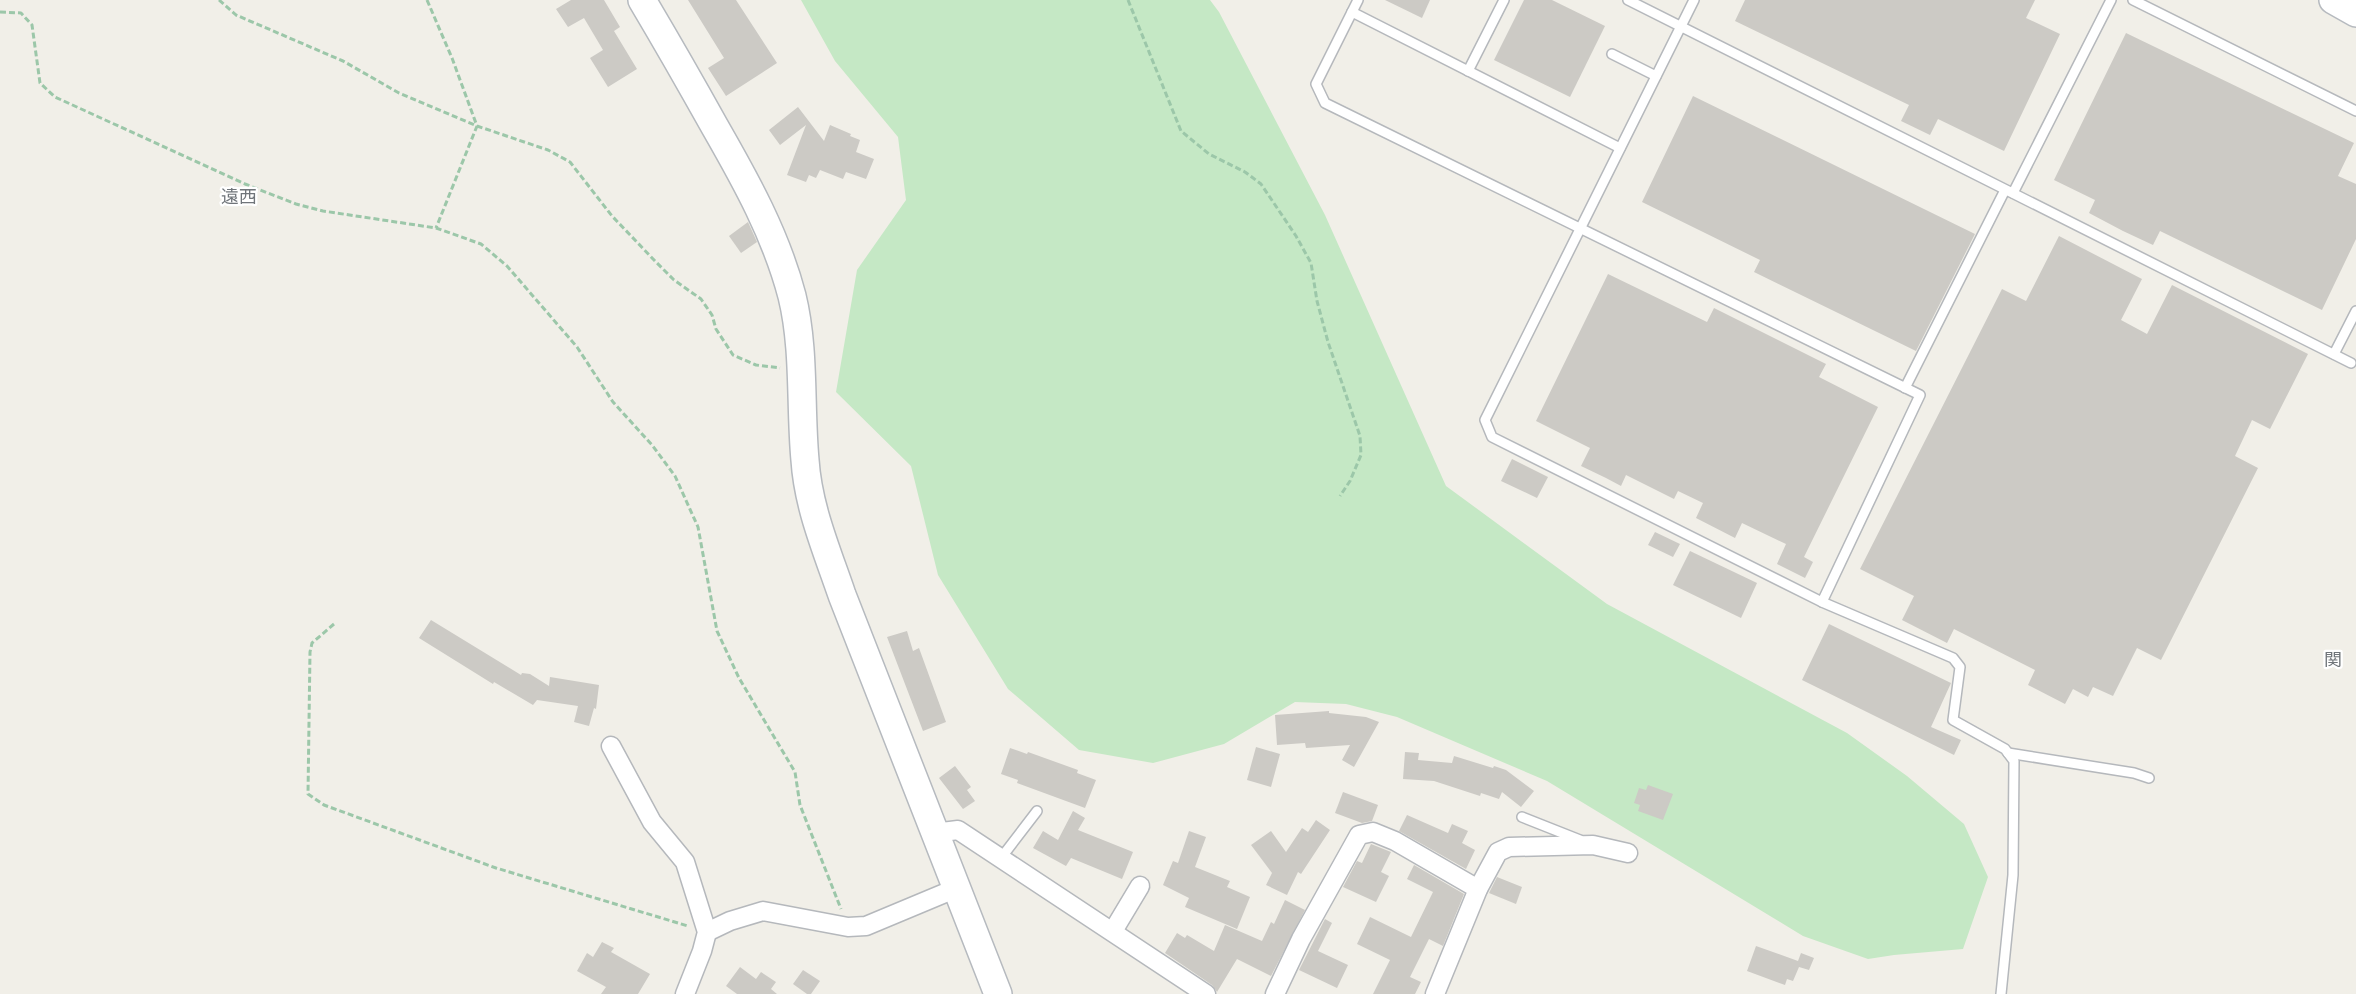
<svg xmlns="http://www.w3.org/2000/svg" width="2356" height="994" font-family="Poppins,'Noto Sans JP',sans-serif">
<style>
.green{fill:#c5e8c5}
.building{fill:#cccac5}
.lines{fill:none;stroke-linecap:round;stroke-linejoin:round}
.lane-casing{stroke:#b5b8bc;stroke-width:12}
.street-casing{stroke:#b5b8bc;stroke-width:21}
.secondary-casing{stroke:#b6babf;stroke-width:30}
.path{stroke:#9cc7a9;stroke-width:3;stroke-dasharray:6 3;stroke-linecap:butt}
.lane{stroke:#fff;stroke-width:9}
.street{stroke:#fff;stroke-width:18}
.secondary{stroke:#fff;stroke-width:27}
.labels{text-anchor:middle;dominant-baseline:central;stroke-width:4.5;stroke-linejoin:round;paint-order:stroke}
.quarter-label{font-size:18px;fill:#70757a;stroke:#fff}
</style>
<rect width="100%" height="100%" fill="#f1efe8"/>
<polygon class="green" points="801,0 1210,0 1219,12 1325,215 1446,486 1607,604 1847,733 1907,776 1964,824 1988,877 1963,949 1894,955 1868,959 1803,936 1547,781 1397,717 1346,704 1295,702 1224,744 1153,763 1079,750 1008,689 938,575 911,466 836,392 857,270 906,200 898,137 835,61"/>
<g class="building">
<polygon points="571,0 604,0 620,27 614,31 637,69 608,87 590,58 603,50 584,18 568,27 556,9"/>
<polygon points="688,0 736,0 777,63 726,96 708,68 724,58"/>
<polygon points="1385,0 1430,0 1422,18"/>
<polygon points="1524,0 1552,0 1605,26 1570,97 1494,60"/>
<polygon points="1745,0 2035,0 2026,18 2060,34 2004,151 1938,119 1930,135 1901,121 1909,105 1735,21"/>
<polygon points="2126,33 2354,143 2338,176 2356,184 2356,239 2322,310 2160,231 2153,245 2123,231 2089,213 2095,200 2054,180"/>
<polygon points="1693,96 1975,234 1916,351 1754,272 1760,260 1642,202"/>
<polygon points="798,107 824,141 830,125 851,134 850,136 860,140 856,152 874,159 866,179 846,172 843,179 820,170 816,178 809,175 806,182 787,175 806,125 780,145 769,130"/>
<polygon points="748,222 757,242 741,253 729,236"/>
<polygon points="2059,236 2142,279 2121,320 2147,334 2172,285 2308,354 2270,429 2252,420 2235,456 2258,468 2161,660 2137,648 2113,696 2093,687 2088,697 2073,689 2065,704 2028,685 2035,670 1954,629 1947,643 1902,620 1914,596 1860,569 2002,289 2026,301"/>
<polygon points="1608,274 1707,322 1714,308 1826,364 1819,377 1878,407 1804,557 1813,562 1805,578 1777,564 1786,544 1742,523 1735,538 1696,518 1703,503 1678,491 1674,499 1626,475 1621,486 1606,478 1581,466 1590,448 1536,421"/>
<polygon points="1512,459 1548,477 1537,498 1501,481"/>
<polygon points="1655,532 1680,544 1673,557 1648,545"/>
<polygon points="1690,551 1757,583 1741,618 1673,585"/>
<polygon points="431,620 521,675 522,673 530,674 549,686 550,677 599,685 596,709 594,708 589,726 574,722 578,706 537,700 533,705 494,682 493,684 419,638"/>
<polygon points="1829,624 1951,683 1931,727 1961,740 1954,755 1802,680"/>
<polygon points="907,631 913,651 919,648 946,722 923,731 887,637"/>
<polygon points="1329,711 1329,713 1366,717 1379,722 1354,767 1342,760 1350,745 1306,748 1305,743 1277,745 1275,715"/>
<polygon points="1256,747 1280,754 1271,787 1247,780"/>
<polygon points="1010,748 1027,754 1028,752 1078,770 1077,773 1096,780 1085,808 1017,783 1018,780 1001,774"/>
<polygon points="1405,752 1419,753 1418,760 1452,763 1454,756 1493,768 1494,766 1506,770 1534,791 1521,807 1502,792 1499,799 1481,793 1480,796 1434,781 1403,779"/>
<polygon points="955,766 971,787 967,790 975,801 963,809 939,778"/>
<polygon points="1648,785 1673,794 1663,820 1638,811 1640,805 1634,803 1639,788 1646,790"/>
<polygon points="1343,792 1378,805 1372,821 1362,823 1335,813"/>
<polygon points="1073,811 1085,818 1078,830 1133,852 1122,879 1071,858 1066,866 1033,848 1043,831 1058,840"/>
<polygon points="1407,815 1448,833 1452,824 1468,831 1462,843 1475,850 1466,869 1399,831"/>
<polygon points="1316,820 1330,830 1301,874 1298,872 1287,895 1266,885 1272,873 1251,845 1271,831 1286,852 1302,828 1308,832"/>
<polygon points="1189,831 1206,837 1195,867 1230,881 1227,887 1250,897 1237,929 1185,907 1189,898 1163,885 1173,861 1178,863"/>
<polygon points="1371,844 1391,852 1381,872 1389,876 1376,902 1343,887 1357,861 1362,863"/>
<polygon points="1414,865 1464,894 1443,946 1429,939 1410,977 1421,982 1415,994 1373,994 1390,960 1357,944 1370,917 1411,937 1433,892 1407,879"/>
<polygon points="1497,877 1522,887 1516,904 1489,893"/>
<polygon points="1285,900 1305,910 1271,976 1237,959 1217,992 1212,985 1165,953 1177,933 1185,938 1187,935 1214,951 1225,925 1262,941 1271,922 1274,924"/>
<polygon points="1325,919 1332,923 1318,951 1348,965 1337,988 1299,970"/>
<polygon points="602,942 614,948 611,952 650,974 638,994 601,994 606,987 577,971 587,953 593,957"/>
<polygon points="1756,946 1798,961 1801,953 1814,958 1809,970 1799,967 1793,981 1787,979 1785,985 1747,971"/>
<polygon points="740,967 756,979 761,972 776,982 771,989 777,994 737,994 726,986"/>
<polygon points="803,970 820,981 811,994 807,994 793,984"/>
</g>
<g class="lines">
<defs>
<g id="lane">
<polyline points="1358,0 1316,84 1325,103 1920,395 1822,602"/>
<polyline points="1628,0 2351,363"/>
<polyline points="1694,0 1485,420 1492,437 1822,602 1953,658 1960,667 1953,720 2005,749 2014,761 2013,875 2001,994"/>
<polyline points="2133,0 2356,111"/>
<polyline points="1352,12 1620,148"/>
<polyline points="1612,54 1656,76"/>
<polyline points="1468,71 1504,0"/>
<polyline points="2013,193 2111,0"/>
<polyline points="2334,354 2356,311"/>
<polyline points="1905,388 2005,190"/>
<polyline points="2008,753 2134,773 2149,778"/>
<polyline points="1522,817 1580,840"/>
<polyline points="1001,858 1037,811"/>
</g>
<g id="street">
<polyline points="611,746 652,822 685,862 707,932 702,951 685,994"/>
<polyline points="934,833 958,830 1206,994"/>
<polyline points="1113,931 1140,886"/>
<polyline points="707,932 730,921 763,911 848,927 866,926 957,888"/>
<polyline points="1275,994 1301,939 1359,835 1373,832 1395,841 1478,889"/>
<polyline points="1435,994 1478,889 1498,852 1509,847 1593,845 1628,853"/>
</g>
<g id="secondary">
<path d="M642 0C667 42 691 84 715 127 746 181 776 235 792 296 805 349 800 406 805 460 808 507 827 551 842 595L998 994"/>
<polyline points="2333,0 2356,13"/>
</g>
</defs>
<use href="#lane" class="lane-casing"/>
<use href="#street" class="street-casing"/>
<use href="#secondary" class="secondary-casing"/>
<g class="path">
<polyline points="219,0 236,15 343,61 399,93 477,126 548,150 570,162 612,216 655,261 674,280 701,299 712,315 716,329 733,355 756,365 780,368"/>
<polyline points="427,0 452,58 477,126 436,228"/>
<polyline points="1128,0 1181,131 1209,154 1245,172 1261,184 1296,236 1311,263 1317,301 1328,342 1360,436 1361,455 1350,481 1340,496"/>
<polyline points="0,12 21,13 32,25 40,83 55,97 245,184 296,204 323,211 436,228 481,244 507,266 577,347 613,402 652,445 675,476 698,527 717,631 739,678 795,772 800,805 841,909"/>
<polyline points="334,624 312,643 310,652 308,794 324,805 496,868 688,926"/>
</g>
<use href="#lane" class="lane"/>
<use href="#street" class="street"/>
<use href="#secondary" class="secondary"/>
</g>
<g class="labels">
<g class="quarter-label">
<text x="239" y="196">遠西</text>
<text x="2333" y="659">関</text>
</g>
</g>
</svg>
